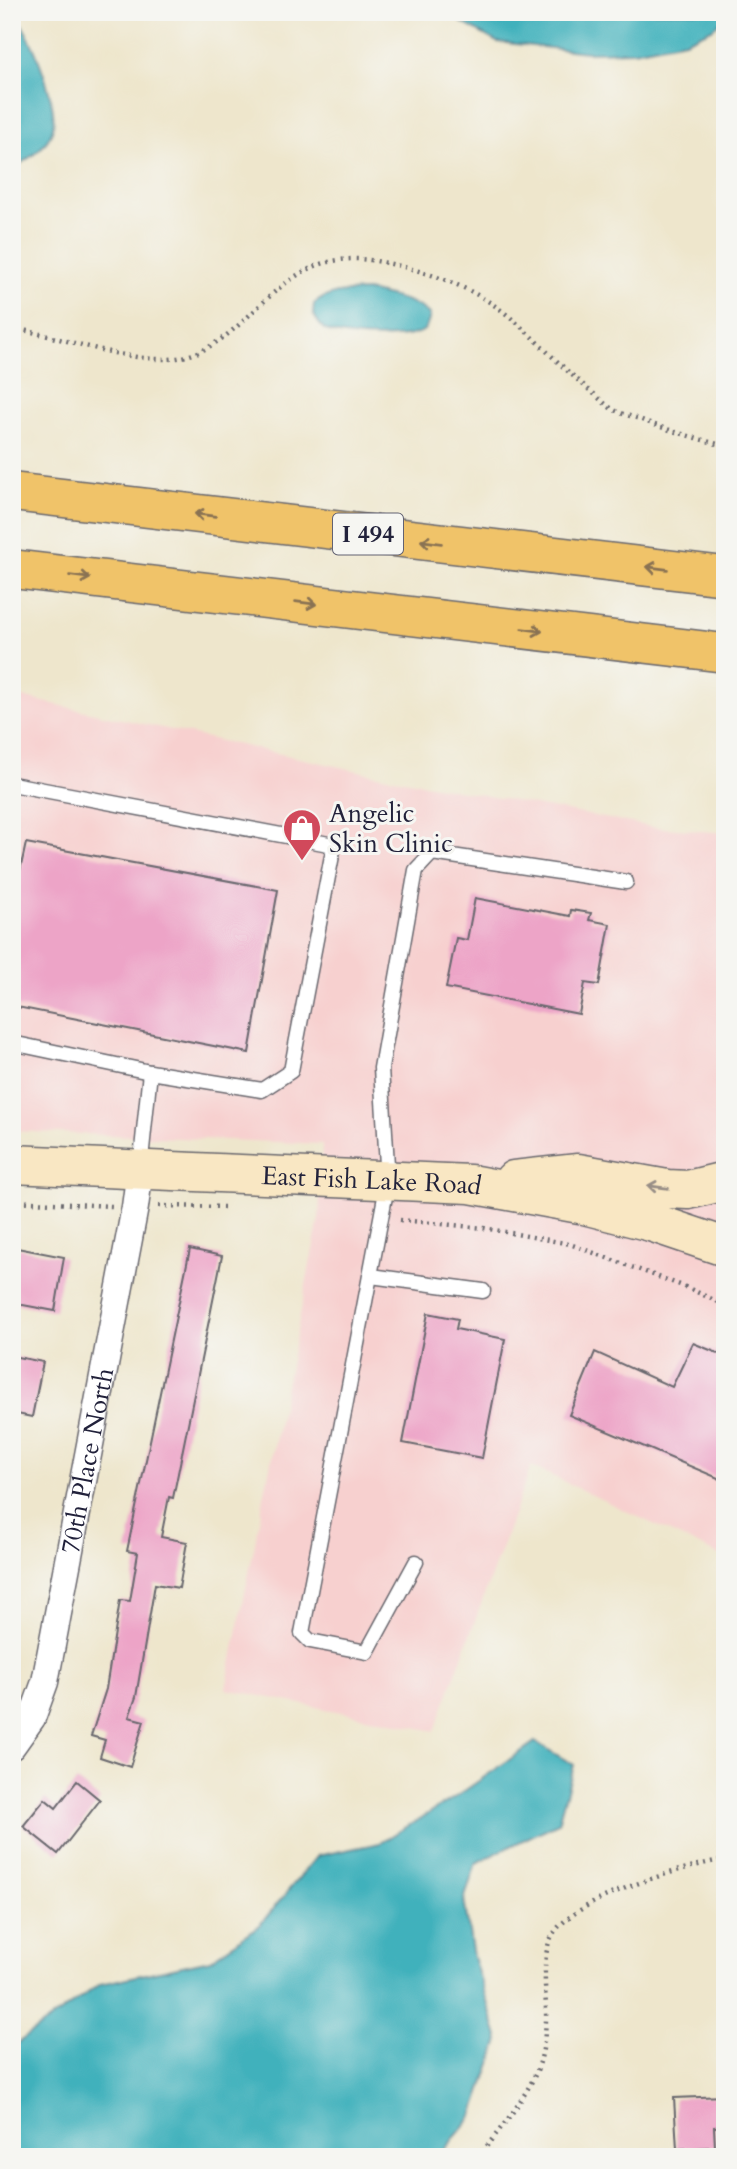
<svg xmlns="http://www.w3.org/2000/svg" width="737" height="2169" font-family="Cardo,serif">
<style>
.built{fill:#f7d0cf}
.water{fill:#41b1bc;stroke:#326a7c;stroke-width:2}
.building{fill:#eda4c7}
.lines{fill:none;stroke-linecap:round;stroke-linejoin:round}
.lane-casing{stroke:#69676e;stroke-width:17}
.street-casing{stroke:#69676e;stroke-width:29}
.secondary-casing{stroke:#69676e;stroke-width:41}
.highway-casing{stroke:#69676e;stroke-width:41}
.path{stroke:#69676e;stroke-width:4.5;stroke-dasharray:2 5;stroke-linecap:butt}
.lane{stroke:#fff;stroke-width:14}
.street{stroke:#fff;stroke-width:26}
.secondary{stroke:#f9e7c3;stroke-width:38}
.highway{stroke:#f0c369;stroke-width:38}
.oneway{stroke:#897252}
.oneway2{stroke:#988e86}
.labels{text-anchor:middle;dominant-baseline:central;stroke-width:6;stroke-linejoin:round;paint-order:stroke}
.shield{fill:#f6f6f2;stroke:#626272;stroke-width:2}
.shield-label{font-size:24px;font-weight:bold;fill:#22223b}
.poi-label{font-size:26px;fill:#22223b;stroke:#f6f6f2;text-anchor:start}
.street-label{font-size:26px;fill:#22223b;stroke:#f6f6f2}
</style>
<rect width="100%" height="100%" fill="#f6f6f2"/>
<filter id="ink" filterUnits="userSpaceOnUse"><feTurbulence type="fractalNoise" baseFrequency=".0143" numOctaves="2"/><feDisplacementMap in="SourceGraphic" scale="14" xChannelSelector="R" yChannelSelector="G"/><feConvolveMatrix kernelMatrix="1 2 1 2 8 2 1 2 1" color-interpolation-filters="sRGB"/></filter>
<filter id="wash" filterUnits="userSpaceOnUse"><feTurbulence type="fractalNoise" baseFrequency=".00686" numOctaves="4" result="noise"/><feDisplacementMap in="SourceGraphic" scale="28" xChannelSelector="R" yChannelSelector="G"/><feGaussianBlur stdDeviation="1.57" result="paint"/><feColorMatrix in="noise" values="0 0 0 0 0 0 0 0 0 0 0 0 0 0 0 0 0 1.4 0 .05"/><feComposite in="paint" operator="in"/></filter>
<g filter="url(#wash)">
<rect width="100%" height="100%" fill="#eee6cc"/>
<polygon class="built" points="12,695 377,775 652,827 725,833 725,1558 531,1466 435,1731 226,1689 319,1219 322,1144 12,1131"/>
<g class="water">
<path d="M12 12C30 28 58 103 53 127 49 147 28 159 12 169Z"/>
<polygon points="449,12 725,12 725,18 712,29 685,41 633,51 587,52 497,42 461,22"/>
<path d="M367 291C389 296 414 299 430 315 429 320 428 326 424 330 410 342 335 339 323 328 319 324 316 318 313 314L314 304C330 291 347 292 367 291Z"/>
<polygon points="535,1742 574,1765 558,1823 476,1863 464,1900 473,1957 499,2040 473,2116 438,2157 12,2157 12,2047 100,1984 210,1960 259,1926 317,1856 380,1843 457,1796"/>
</g>
<g id="blocks">
<g class="building">
<polygon points="26,843 278,890 249,1053 12,1006 12,908"/>
<polygon points="475,898 570,916 571,910 591,913 589,920 610,924 599,985 585,983 579,1014 446,988 456,938 467,940"/>
<polygon points="12,1247 64,1257 55,1311 12,1303"/>
<polygon points="190,1249 222,1256 173,1498 169,1497 161,1537 187,1542 179,1588 155,1584 136,1697 129,1717 144,1721 130,1767 100,1757 105,1740 91,1736 106,1689 120,1600 130,1601 138,1553 127,1551"/>
<polygon points="428,1313 458,1319 456,1329 505,1339 482,1458 403,1443"/>
<polygon points="693,1343 725,1356 725,1481 569,1415 595,1352 672,1387"/>
<polygon points="12,1356 43,1362 32,1417 12,1413"/>
<polygon points="77,1781 100,1800 58,1854 23,1826 45,1799 56,1808"/>
<polygon points="725,2096 725,2126 714,2127 715,2147 677,2149 674,2098"/>
</g>
</g>
</g>
<g filter="url(#ink)">
<use href="#blocks" fill-opacity="0" stroke="#69676e" stroke-width="2"/>
<g class="lines">
<defs>
<g id="lane">
<polyline points="12,784 334,845 291,1071 262,1090 150,1072 12,1043"/>
<polyline points="140,1169 150,1072"/>
<polyline points="371,1276 483,1291"/>
<polyline points="416,1562 367,1652 310,1641 302,1633 388,1181 381,1068 416,870 432,853 626,882"/>
</g>
<g id="street">
<path id="s1" d="M12 1746 32 1718 45 1682 135 1207 140 1170"/>
</g>
<g id="secondary">
<path id="s2" d="M12 1164 470 1184 580 1204 651 1222 725 1247"/>
<polyline points="514,1180 578,1173 667,1189 688,1190 725,1181"/>
</g>
<g id="highway">
<polyline points="12,492 725,576"/>
<polyline points="12,569 725,653"/>
</g>
</defs>
<use href="#lane" class="lane-casing"/>
<use href="#street" class="street-casing"/>
<use href="#secondary" class="secondary-casing"/>
<use href="#highway" class="highway-casing"/>
<g class="path">
<path d="M12 328C60 336 121 361 168 359 252 354 271 243 376 261 427 270 481 289 519 325 544 348 567 372 593 393 600 399 607 406 614 410 621 414 631 416 639 419 667 430 695 438 725 446"/>
<polyline points="12,1201 112,1206"/>
<polyline points="159,1206 227,1207"/>
<polyline points="400,1220 484,1228 570,1244 688,1288 725,1305"/>
<path d="M478 2157C498 2132 534 2089 541 2058 544 2047 545 2033 546 2021 547 1997 540 1957 552 1936 572 1898 683 1867 725 1859"/>
</g>
<use href="#lane" class="lane"/>
<use href="#street" class="street"/>
<use href="#secondary" class="secondary"/>
<use href="#highway" class="highway"/>
</g>
<defs><path id="oneway-shaft" d="M-6 0H5M1.5-3L5.5 0L1.5 3" fill="none" stroke-width="1.6" stroke-linecap="round" stroke-linejoin="round" transform="scale(1.75)"/></defs>
<g class="oneway">
<use href="#oneway-shaft" transform="translate(205 515) rotate(-173)"/>
<use href="#oneway-shaft" transform="translate(431 542) rotate(-173)"/>
<use href="#oneway-shaft" transform="translate(657 568) rotate(-173)"/>
<use href="#oneway-shaft" transform="translate(80 577) rotate(7)"/>
<use href="#oneway-shaft" transform="translate(306 603) rotate(7)"/>
<use href="#oneway-shaft" transform="translate(532 630) rotate(7)"/>
</g>
<use class="oneway2" href="#oneway-shaft" transform="translate(658 1187) rotate(-172)"/>
</g>
<defs>
<symbol id="shop-pin" viewBox="-11 -11 22 30"><path d="M0 17L-7.5 6A9.5 9.5 0 1 1 7.5 6Z" fill="#d1495b" stroke="#f6f6f2"/><path d="M-5-2.5h2.3a2.7 3.5 0 0 1 5.4 0H5L5.5 6h-11ZM-1.5-2.5h3a1.5 2.3 0 0 0-3 0Z" fill="#fff"/></symbol>
</defs>
<g fill-rule="evenodd">
<use href="#shop-pin" x="280" y="806" width="44" height="60"/>
</g>
<g class="labels">
<rect class="shield" x="333" y="513.5" width="70" height="41" rx="5"/>
<g class="shield-label">
<text x="368" y="534">I 494</text>
</g>
<g class="poi-label">
<text x="329" y="813">Angelic<tspan x="329" dy="30">Skin Clinic</tspan></text>
</g>
<g class="street-label">
<text stroke="none"><textPath href="#s2" startOffset="360">East Fish Lake Road</textPath></text>
<text stroke="none"><textPath href="#s1" startOffset="298">70th Place North</textPath></text>
</g>
</g>
<rect width="737" height="2169" fill="none" stroke="#f6f6f2" stroke-width="42"/>
</svg>
